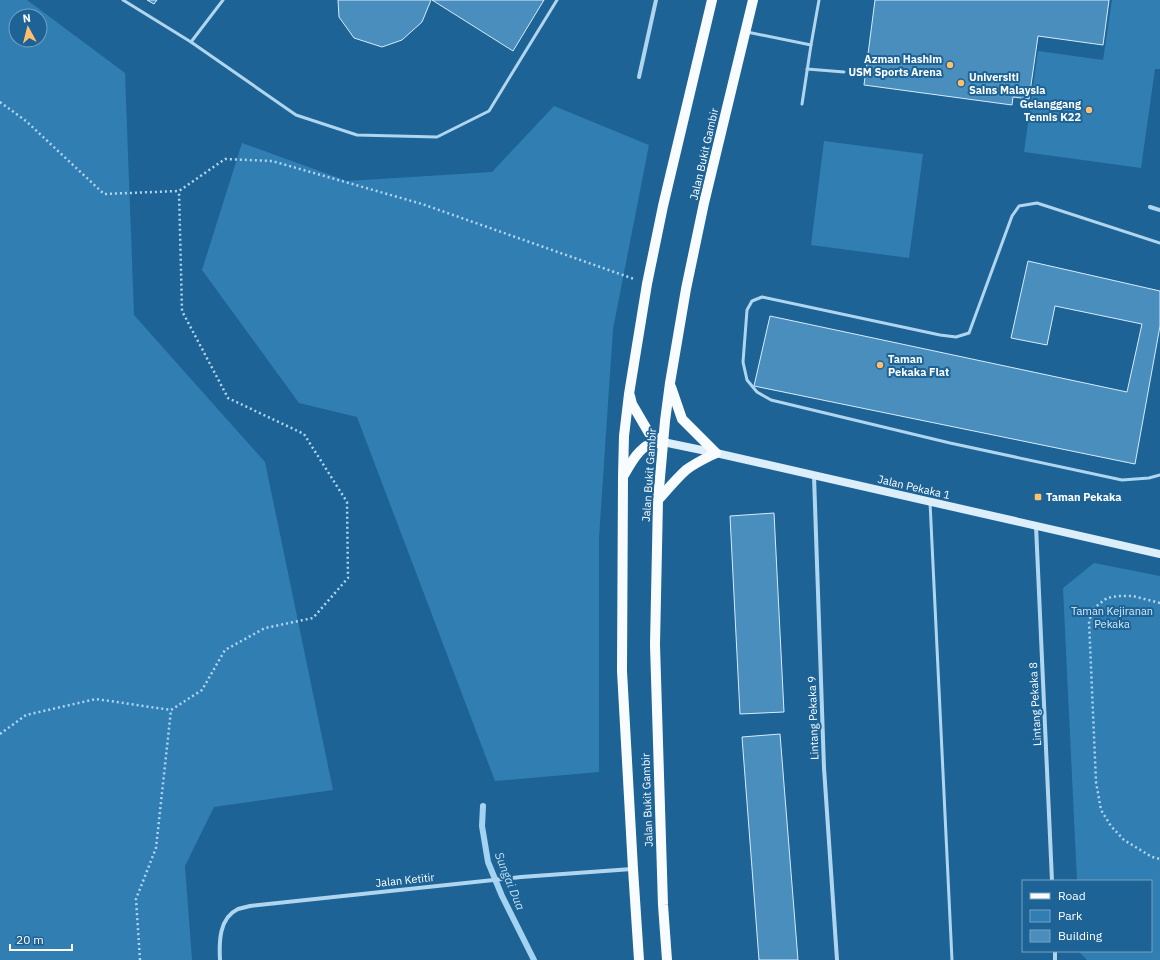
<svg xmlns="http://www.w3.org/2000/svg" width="1160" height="960" font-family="'IBM Plex Sans',sans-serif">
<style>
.green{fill:#317eb3;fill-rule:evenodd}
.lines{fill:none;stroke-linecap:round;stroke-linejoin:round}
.stream{stroke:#a3d3f1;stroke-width:6}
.building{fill:#4a8ebe;stroke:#d6ecfb}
.path{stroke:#b0d6ef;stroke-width:2.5;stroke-dasharray:2 3;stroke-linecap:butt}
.lane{stroke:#b0d6ef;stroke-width:3}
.street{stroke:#b0d6ef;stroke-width:4}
.secondary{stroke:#ddeefb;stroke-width:8}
.primary{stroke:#f8fcff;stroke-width:10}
.poi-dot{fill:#ffc06e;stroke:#1d6396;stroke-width:1.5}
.labels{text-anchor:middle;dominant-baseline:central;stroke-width:4;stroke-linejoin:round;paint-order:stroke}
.poi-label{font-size:11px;font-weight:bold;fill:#fff;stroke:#1d6396;text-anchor:start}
.street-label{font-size:11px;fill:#fff;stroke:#1d6396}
.park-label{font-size:11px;fill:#d6ecfb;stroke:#1d6396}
.water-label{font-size:12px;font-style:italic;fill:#bcdff6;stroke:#1d6396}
</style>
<rect width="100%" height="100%" fill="#1d6396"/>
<g class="green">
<path d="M0 0H27L125 73 134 315 265 462 333 790 214 807 185 866 192 960H0ZM16 16H40V40H16Z"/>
<polygon points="1112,0 1160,0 1160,69 1155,69 1141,168 1024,152 1038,51 1103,60"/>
<polygon points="554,106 649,145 613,329 599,538 599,772 495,781 357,417 299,403 202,270 242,143 347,181 492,172"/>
<polygon points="824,141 923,154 909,258 811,245"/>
<polygon points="1094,563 1160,576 1160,960 1087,960 1080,953 1080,951 1151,951 1151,881 1077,881 1063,588"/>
</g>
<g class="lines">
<polyline class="stream" points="483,806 482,826 488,862 502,896 534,960"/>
</g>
<g class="building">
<polygon points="147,0 157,0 154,4"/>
<polygon points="338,0 431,0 422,22 402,40 382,47 354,38 339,17"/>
<polygon points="432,0 544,0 513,51"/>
<polygon points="875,0 1109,0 1103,45 1038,36 1029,99 1013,97 1012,105 864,85"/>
<polygon points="1028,261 1160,291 1160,326 1135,464 754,386 770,316 1127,392 1142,324 1055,306 1047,345 1011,338"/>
<polygon points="774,513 784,712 740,714 730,516"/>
<polygon points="780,734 798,960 759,960 742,737"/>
</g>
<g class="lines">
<g class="path">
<polyline points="0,102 26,121 104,194 179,191 225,159 272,161 422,204 634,279"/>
<polyline points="1160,603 1133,596 1118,596 1107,598 1094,608 1089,621 1096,782 1101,810 1111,826 1124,840 1152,857 1160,859"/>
<polyline points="0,734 26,715 96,699 171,710 202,690 225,650 265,628 313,618 348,578 347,502 304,434 228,398 182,311 179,191"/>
<polyline points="140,960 136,899 156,848 171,710"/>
</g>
<g class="lane">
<polyline points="123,0 191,42 296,115 357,135 437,137 489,111 557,0"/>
<polyline points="747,32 811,45"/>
<polyline points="191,42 223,0"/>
<polyline points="807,69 844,72"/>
<polyline points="802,104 811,45 819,0"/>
<polyline points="1160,243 1037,203 1019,206 1012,216 969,333 956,337 940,335 762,297 752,301 747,310 743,362 747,380 757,392 771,400 950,443 1122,480 1149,478 1160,475"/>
<polyline points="930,502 952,960"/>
</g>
<g class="street">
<polyline points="639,77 656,0"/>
<polyline points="1150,207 1160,210"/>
<polyline points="814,476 824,768 837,960"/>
<polyline points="1036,526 1052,881"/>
<polyline points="1055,951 1055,960"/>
<path d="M220 960C219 942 219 918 238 909 242 908 246 907 250 906L521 877 632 869"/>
</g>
<polyline class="secondary" points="663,442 716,453 1160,554"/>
<g class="primary">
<polyline points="630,396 632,404 649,433 663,442"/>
<path d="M624 475C630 465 638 449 650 444 654 443 659 443 663 442"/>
<path d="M658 500C667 490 676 479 686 470 695 463 706 458 716 453L682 419 671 387"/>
<polyline points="639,960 633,869 622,671 623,477 624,436 629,394 647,284 663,206 712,0"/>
<polyline points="667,960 663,905 655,645 658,500 665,421 670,383 686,289 704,203 753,0"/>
</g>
</g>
<g class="poi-dot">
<circle cx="950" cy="65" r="4"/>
<circle cx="961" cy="83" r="4"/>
<circle cx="1089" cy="110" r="4"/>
<circle cx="880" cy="365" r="4"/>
<rect x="1034" y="493" width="8" height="8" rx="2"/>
</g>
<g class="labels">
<g class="poi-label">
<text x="942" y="59" text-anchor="end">Azman Hashim<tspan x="942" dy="13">USM Sports Arena</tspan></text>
<text x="969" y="77">Universiti<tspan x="969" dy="13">Sains Malaysia</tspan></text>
<text x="1081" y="104" text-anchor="end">Gelanggang<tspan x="1081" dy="13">Tennis K22</tspan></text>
<text x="888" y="359">Taman<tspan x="888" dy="13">Pekaka Flat</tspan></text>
<text x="1046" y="497">Taman Pekaka</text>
</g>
<g class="street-label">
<text transform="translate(704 154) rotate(-77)">Jalan Bukit Gambir</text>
<text transform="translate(649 475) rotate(-86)">Jalan Bukit Gambir</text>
<text transform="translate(914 487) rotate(13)">Jalan Pekaka 1</text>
<text transform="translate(1035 704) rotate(-93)">Lintang Pekaka 8</text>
<text transform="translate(813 718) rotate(-92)">Lintang Pekaka 9</text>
<text transform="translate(647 800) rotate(-92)">Jalan Bukit Gambir</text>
<text transform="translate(405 880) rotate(-6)">Jalan Ketitir</text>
</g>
<g class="park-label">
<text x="1112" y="611">Taman Kejiranan<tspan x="1112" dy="13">Pekaka</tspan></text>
</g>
<g class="water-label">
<text transform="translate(510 881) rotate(68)">Sungai Dua</text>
</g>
</g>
<rect x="1022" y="880" width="130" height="72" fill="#1d6396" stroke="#77a1c0"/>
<rect x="1030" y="893" width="20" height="6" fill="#f8fcff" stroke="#77a1c0"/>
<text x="1058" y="900" font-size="12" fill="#ffffff">Road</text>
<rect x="1030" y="910" width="20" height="12" fill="#317eb3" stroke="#77a1c0"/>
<text x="1058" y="920" font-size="12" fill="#ffffff">Park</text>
<rect x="1030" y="930" width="20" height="12" fill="#4a8ebe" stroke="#77a1c0"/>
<text x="1058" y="940" font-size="12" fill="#ffffff">Building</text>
<g transform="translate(28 28) rotate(353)"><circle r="19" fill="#1d6396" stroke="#77a1c0"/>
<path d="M0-3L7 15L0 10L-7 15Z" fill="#ffc06e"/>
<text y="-6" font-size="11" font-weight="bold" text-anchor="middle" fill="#ffffff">N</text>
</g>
<path d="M10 944v6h62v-6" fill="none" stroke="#ffffff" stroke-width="2"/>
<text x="16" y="944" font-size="12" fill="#ffffff" stroke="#1d6396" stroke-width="3" paint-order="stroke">20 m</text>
</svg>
